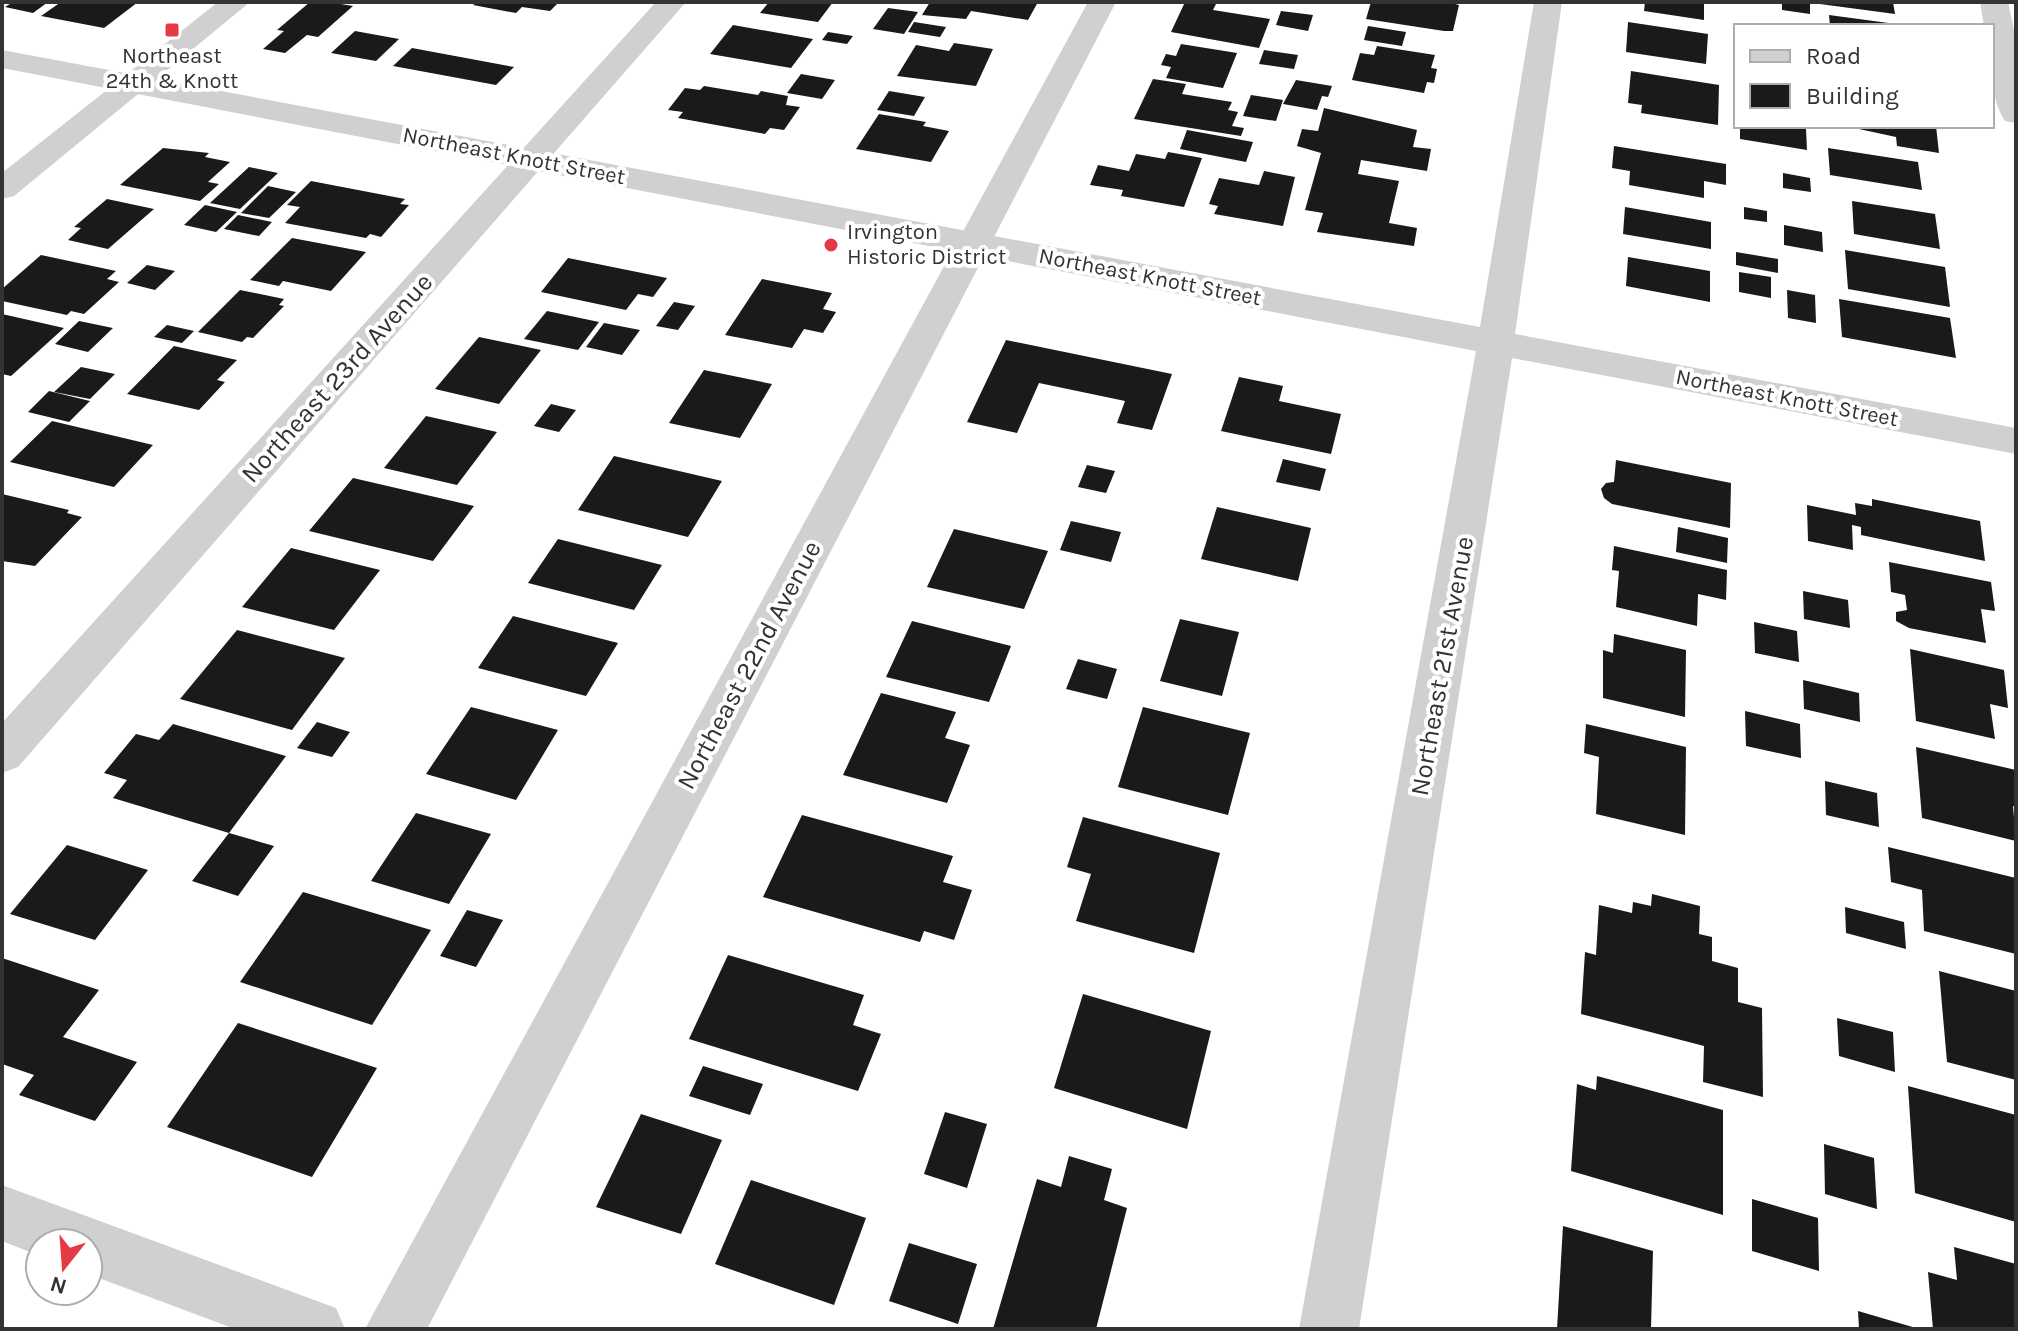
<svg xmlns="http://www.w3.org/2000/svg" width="2018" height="1331" font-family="Karla,sans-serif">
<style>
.building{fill:#1a1a1a}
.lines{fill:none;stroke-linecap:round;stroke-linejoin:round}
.minor{fill:#d0d0d0;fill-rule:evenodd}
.tertiary{fill:#d0d0d0;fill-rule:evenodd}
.poi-dot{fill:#e63946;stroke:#fff;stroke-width:3}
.labels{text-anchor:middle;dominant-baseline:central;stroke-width:8;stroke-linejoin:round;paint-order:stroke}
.far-poi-label{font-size:22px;fill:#333;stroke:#fff}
.far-street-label{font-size:22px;fill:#333;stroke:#fff}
.street-label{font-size:26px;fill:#333;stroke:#fff}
</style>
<rect width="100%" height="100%" fill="#fff"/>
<g class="building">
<polygon points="13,2 48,2 33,13 5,7"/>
<polygon points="61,2 138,2 104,28 41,16"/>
<polygon points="310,2 344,2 341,4 353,6 318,37 307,35 285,53 263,49 284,31 277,30"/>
<polygon points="477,2 559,2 550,11 522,7 516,13 473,5"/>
<polygon points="769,2 833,2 818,22 760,13"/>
<polygon points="930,2 1038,2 1028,20 971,11 966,19 922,15"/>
<polygon points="1185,2 1217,2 1213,10 1270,19 1259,48 1171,32"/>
<polygon points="1371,2 1447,2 1459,5 1453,31 1444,31 1366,19"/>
<polygon points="1645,2 1704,2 1704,20 1644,11"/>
<polygon points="1782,2 1810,4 1810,14 1782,10"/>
<polygon points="1820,2 1893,2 1895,14 1820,4"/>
<polygon points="888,8 918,12 904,34 873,29"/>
<polygon points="1281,11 1313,15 1308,31 1276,25"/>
<polygon points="1829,15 1896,24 1896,26 1830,26"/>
<polygon points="914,22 946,27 940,37 908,32"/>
<polygon points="1628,22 1708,34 1706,64 1626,52"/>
<polygon points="733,25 813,39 791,68 710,54"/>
<polygon points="1368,26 1406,32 1402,46 1364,40"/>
<polygon points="355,31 399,39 376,61 331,53"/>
<polygon points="828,32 853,36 847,44 822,40"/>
<polygon points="954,43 993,49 976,86 897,76 916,45 949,51"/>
<polygon points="1181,44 1237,53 1223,88 1166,78 1171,67 1161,65 1166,54 1176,56"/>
<polygon points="1377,46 1435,55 1431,68 1437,69 1434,83 1427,82 1424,93 1352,80 1360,53 1374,55"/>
<polygon points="412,48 514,67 496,85 393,66"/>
<polygon points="1264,50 1298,55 1294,69 1259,64"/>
<polygon points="1631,71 1719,85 1718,125 1641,113 1642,105 1628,103"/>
<polygon points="801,74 835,80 822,99 787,93"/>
<polygon points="1153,79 1186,84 1182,94 1232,102 1228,110 1238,112 1232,126 1244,128 1241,136 1134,119"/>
<polygon points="1296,80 1332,86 1328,97 1322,96 1317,110 1283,104"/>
<polygon points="704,86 758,95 761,91 788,96 786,105 800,107 784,130 770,128 765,134 678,118 683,112 668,110 685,88 700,90"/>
<polygon points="889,91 925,97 914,116 877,110"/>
<polygon points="1251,95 1283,100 1276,121 1243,116"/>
<polygon points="1324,108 1417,130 1413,147 1431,149 1427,171 1361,160 1358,174 1399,181 1389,223 1417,228 1414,246 1317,232 1323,213 1305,210 1321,153 1297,146 1302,129 1318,131"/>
<polygon points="879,114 926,122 923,126 949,131 931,162 856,149"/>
<polygon points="1740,126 1806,129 1807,150 1740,139"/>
<polygon points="1845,126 1936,126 1939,153 1897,146 1896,137"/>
<polygon points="1187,130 1253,142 1246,162 1180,149"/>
<polygon points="1614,146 1726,164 1726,185 1704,181 1704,198 1629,185 1630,171 1612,168"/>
<polygon points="163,148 209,153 205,157 230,162 208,182 219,184 200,201 120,185"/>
<polygon points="1828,148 1918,162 1922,190 1830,175"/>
<polygon points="1168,152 1202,158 1184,207 1121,196 1123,190 1090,185 1098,165 1129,171 1136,154 1165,159"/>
<polygon points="249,167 278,173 240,209 210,203"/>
<polygon points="1264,171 1295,177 1283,226 1214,214 1218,206 1209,204 1219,178 1259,185"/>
<polygon points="1783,173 1810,178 1811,192 1783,188"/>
<polygon points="311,181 405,199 400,204 409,205 381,237 370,234 366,238 285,223 300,207 287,205"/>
<polygon points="268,186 296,192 269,218 241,213"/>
<polygon points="107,199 154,209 108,249 68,240 81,228 74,227"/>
<polygon points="1852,201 1935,214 1940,249 1854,234"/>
<polygon points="205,205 237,212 216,232 184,225"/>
<polygon points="1625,207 1711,222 1711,249 1623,234"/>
<polygon points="1744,207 1767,211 1767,222 1744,219"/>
<polygon points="238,215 272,222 259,236 224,229"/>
<polygon points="1784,225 1822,232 1823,252 1784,245"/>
<polygon points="292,238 366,252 331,291 283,281 279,286 250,280"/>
<polygon points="1845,250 1945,267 1950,307 1848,289"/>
<polygon points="1736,252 1778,259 1778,273 1736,265"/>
<polygon points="41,255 116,271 107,279 119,282 84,314 71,311 67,315 2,301 2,289"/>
<polygon points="1628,257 1710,271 1710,302 1626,286"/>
<polygon points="568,258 652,275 667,278 653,297 638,294 626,310 541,292"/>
<polygon points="147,265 175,271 155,290 127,283"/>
<polygon points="1739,272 1771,277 1771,298 1739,292"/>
<polygon points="762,279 832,293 823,309 836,312 823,333 804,329 792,348 725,335"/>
<polygon points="240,290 284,299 279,305 284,306 253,338 247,337 242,342 198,332"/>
<polygon points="1787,290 1815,295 1816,323 1788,318"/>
<polygon points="1839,299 1950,318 1956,358 1842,337"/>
<polygon points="674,302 695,306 678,330 656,326"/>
<polygon points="547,311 599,322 578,350 524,339"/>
<polygon points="2,314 64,328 11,376 2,374"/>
<polygon points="79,321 113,328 88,352 55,344"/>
<polygon points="604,323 640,330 622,355 586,347"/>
<polygon points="167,325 194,331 182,343 154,337"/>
<polygon points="479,337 541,350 499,404 435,389"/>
<polygon points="1006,340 1172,374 1152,430 1117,423 1125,401 1039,383 1017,433 967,422"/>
<polygon points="174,346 237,360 217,380 225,382 199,410 127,394"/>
<polygon points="81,367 115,374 90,399 54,392"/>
<polygon points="704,370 772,384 740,438 669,423"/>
<polygon points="1239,377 1283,386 1279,401 1341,414 1331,454 1221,431"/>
<polygon points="49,391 90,401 69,422 28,412"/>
<polygon points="551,404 576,410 559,432 534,426"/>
<polygon points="426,416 497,432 457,485 384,468"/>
<polygon points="52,421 153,445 114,487 10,462"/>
<polygon points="614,456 722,481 688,537 578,510"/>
<polygon points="1283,459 1326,469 1320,491 1276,482"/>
<polygon points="1616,460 1731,483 1730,528 1612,504 1604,498 1601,489 1606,483 1614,482"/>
<polygon points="1087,465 1115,471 1106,493 1078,487"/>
<polygon points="353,478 474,506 433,561 309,531"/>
<polygon points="2,494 69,510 67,513 82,517 35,566 2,561"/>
<polygon points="1872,499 1980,521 1985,561 1861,535 1861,527 1852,525 1853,550 1808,541 1807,505 1856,515 1855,503 1872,506"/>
<polygon points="1217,507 1311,528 1298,581 1201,559"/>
<polygon points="1071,521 1121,532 1111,562 1060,550"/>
<polygon points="1678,527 1728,538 1727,563 1676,552"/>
<polygon points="954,529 1048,551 1024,609 927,587"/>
<polygon points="558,539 662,565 634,610 528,583"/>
<polygon points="1614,546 1727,570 1726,600 1698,594 1697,626 1616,607 1619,571 1612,570"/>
<polygon points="291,548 380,570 334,630 242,607"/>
<polygon points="1889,562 1991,582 1995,611 1981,609 1986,643 1909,628 1896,621 1896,612 1907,610 1905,595 1891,592"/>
<polygon points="1803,591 1848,600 1850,628 1804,619"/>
<polygon points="513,616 618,643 586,696 478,668"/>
<polygon points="1180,619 1239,632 1222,696 1160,681"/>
<polygon points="912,621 1011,646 989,702 886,677"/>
<polygon points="1754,622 1797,631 1799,662 1755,653"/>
<polygon points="237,630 345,658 292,730 180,699"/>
<polygon points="1614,634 1686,650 1685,717 1603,698 1603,650 1613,653"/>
<polygon points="1910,649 2004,670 2008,708 1990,704 1995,739 1916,721"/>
<polygon points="1078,659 1117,669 1107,699 1066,689"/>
<polygon points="1803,680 1859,693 1860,722 1804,709"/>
<polygon points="881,693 956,712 945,738 970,745 947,803 843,775"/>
<polygon points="471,707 558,730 516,800 426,774"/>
<polygon points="1143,707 1250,733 1228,815 1118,787"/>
<polygon points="1745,711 1800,724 1801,758 1746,746"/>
<polygon points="317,722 350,732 332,757 297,748"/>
<polygon points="173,724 286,756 229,833 274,846 238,896 192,881 229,833 113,798 127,780 104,773 136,734 159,740"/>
<polygon points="1586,724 1686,747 1685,835 1596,814 1599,757 1584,753"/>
<polygon points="1916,747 2016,770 2016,807 2013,806 2016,841 1922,818"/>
<polygon points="1825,781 1877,793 1879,827 1826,815"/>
<polygon points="416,813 491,834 449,904 371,881"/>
<polygon points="802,815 953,856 943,882 972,890 954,940 924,931 920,942 763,897"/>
<polygon points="1083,817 1220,853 1194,953 1076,921 1091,874 1067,867"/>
<polygon points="67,845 148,870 95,940 10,914"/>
<polygon points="1888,847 2016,878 2016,954 1924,931 1922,890 1891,882"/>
<polygon points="303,892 431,930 372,1025 240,982"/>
<polygon points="1652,894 1700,906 1699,934 1712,937 1712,961 1738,968 1738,1002 1762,1008 1763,1097 1703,1082 1704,1046 1581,1014 1585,952 1596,955 1599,905 1632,913 1633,902 1651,906"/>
<polygon points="1845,907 1904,922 1906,949 1846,933"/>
<polygon points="467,910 503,920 476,967 440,956"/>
<polygon points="728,955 864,995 853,1025 881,1034 858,1091 689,1039"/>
<polygon points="2,958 99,990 63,1037 137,1062 95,1121 19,1095 34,1075 2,1064"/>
<polygon points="1939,971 2016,991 2016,1080 1947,1062"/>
<polygon points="1083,994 1211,1031 1187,1129 1054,1088"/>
<polygon points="1837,1018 1893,1032 1895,1072 1839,1056"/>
<polygon points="238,1023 377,1068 312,1177 167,1127"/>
<polygon points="703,1066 763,1084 750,1115 689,1096"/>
<polygon points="1597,1076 1723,1110 1723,1215 1571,1171 1577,1084 1596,1090"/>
<polygon points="1908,1086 2016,1115 2016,1222 1915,1193"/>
<polygon points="945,1112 987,1124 967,1188 924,1174"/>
<polygon points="641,1114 722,1140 681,1234 596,1207"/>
<polygon points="1824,1144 1874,1158 1877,1209 1825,1194"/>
<polygon points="1069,1156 1112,1169 1104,1200 1127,1208 1096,1329 993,1329 1037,1179 1061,1187"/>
<polygon points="751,1180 866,1218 834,1305 715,1264"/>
<polygon points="1752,1199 1818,1218 1819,1271 1752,1251"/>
<polygon points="1563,1226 1653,1251 1651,1329 1557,1329"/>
<polygon points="909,1243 977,1264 958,1324 889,1301"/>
<polygon points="1954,1247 2016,1264 2016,1329 1933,1329 1928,1272 1957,1280"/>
<polygon points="1858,1311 1916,1328 1916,1329 1859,1329"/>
</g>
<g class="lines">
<g class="minor">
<polygon points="218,2 250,2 14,196 2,199 2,173"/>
<polygon points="656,2 686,2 18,767 2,773 2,723"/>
<polygon points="1088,2 1116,2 427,1329 365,1329"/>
<path d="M1980 2H2008L2016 39V123L2005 121C1988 96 1992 54 1992 26H1984Z"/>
<polygon points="2,1185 336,1308 345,1329 235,1329 88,1274 88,1243 40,1243 40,1256 2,1241"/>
</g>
<polygon class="tertiary" points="1534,2 1562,2 1515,334 2016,428 2016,454 1512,358 1359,1329 1299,1329 1476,351 2,68 2,50 1480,327"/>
</g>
<g class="poi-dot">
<rect x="164" y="22" width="16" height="16" rx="4"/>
<circle cx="831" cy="245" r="8"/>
</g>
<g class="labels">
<g class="far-poi-label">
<text x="172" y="56">Northeast<tspan x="172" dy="25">24th &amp; Knott</tspan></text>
<text x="847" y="232" text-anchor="start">Irvington<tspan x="847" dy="25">Historic District</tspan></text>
</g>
<g class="far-street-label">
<text transform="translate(514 156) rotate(11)">Northeast Knott Street</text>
<text transform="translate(1150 277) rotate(11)">Northeast Knott Street</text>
<text transform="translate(1787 398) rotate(11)">Northeast Knott Street</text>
</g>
<g class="street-label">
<text transform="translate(337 378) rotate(-48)">Northeast 23rd Avenue</text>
<text transform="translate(749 665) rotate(-62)">Northeast 22nd Avenue</text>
<text transform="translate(1442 666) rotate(-80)">Northeast 21st Avenue</text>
</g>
</g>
<rect width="2018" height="1331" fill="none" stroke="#333333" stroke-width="8"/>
<rect x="1734" y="24" width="260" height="104" fill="#ffffff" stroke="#adadad" stroke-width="2"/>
<rect x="1750" y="50" width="40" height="12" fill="#d0d0d0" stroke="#adadad" stroke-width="2"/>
<text x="1806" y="64" font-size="24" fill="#333333">Road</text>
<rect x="1750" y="84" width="40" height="24" fill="#1a1a1a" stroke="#adadad" stroke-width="2"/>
<text x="1806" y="104" font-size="24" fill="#333333">Building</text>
<g transform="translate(64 1267) rotate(197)"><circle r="38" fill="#ffffff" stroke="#adadad" stroke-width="2"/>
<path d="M0-6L14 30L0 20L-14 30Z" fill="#e63946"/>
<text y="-12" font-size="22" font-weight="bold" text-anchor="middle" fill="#333333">N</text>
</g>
</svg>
